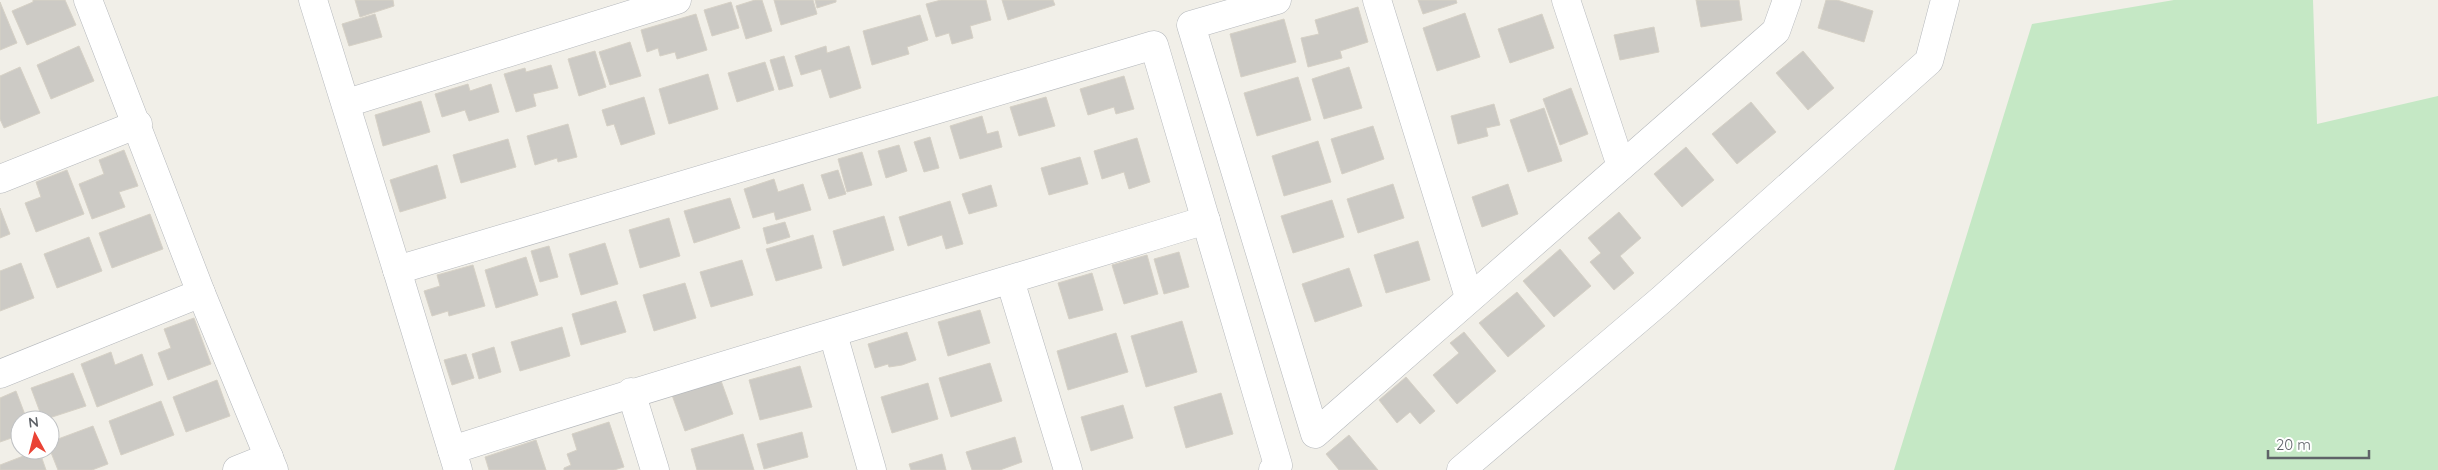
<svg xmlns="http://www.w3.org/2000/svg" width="2438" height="470" font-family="Quicksand,sans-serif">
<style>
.green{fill:#c5e8c5}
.building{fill:#cccac5;stroke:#d6d1c6}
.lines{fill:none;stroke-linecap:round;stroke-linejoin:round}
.minor-casing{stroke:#b5b8bc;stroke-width:29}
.minor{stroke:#fff;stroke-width:28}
</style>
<rect width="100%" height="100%" fill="#f1efe8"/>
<polygon class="green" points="2174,0 2313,0 2317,124 2438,96 2438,470 1894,470 2032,24"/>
<g class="building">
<polygon points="33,0 65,0 76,25 27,45 12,11 33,2"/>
<polygon points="355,0 393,0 394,6 360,17"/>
<polygon points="755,0 762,0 772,31 746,39 736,6"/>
<polygon points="774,0 813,0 817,14 781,25"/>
<polygon points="815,0 836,0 836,2 817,8"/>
<polygon points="941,0 986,0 991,20 970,26 973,38 952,44 949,33 936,37 926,4"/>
<polygon points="1002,0 1053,0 1055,5 1008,20"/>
<polygon points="1418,0 1456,0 1457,3 1423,14"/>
<polygon points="1696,0 1739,0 1742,20 1701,27"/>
<polygon points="1826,0 1837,0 1873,11 1864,42 1818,28"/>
<polygon points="0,2 17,43 0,50"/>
<polygon points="731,2 739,28 712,36 704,10"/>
<polygon points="1358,7 1368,42 1340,51 1342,58 1308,67 1301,38 1319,34 1315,20"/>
<polygon points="1465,13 1480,57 1437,71 1423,28"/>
<polygon points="375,14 382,37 349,46 342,24"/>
<polygon points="696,14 707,50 677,59 675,52 660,56 658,48 647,52 641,30"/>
<polygon points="1542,14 1554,48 1510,63 1498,29"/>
<polygon points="920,15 928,40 907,47 909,54 872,65 863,31"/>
<polygon points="1284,19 1296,62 1241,77 1230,34"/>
<polygon points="1654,27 1659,52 1620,60 1614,35"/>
<polygon points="630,42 641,76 610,85 599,52"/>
<polygon points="79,46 94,81 51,99 37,65"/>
<polygon points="826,46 827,53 849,46 861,88 830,98 821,69 801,75 795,56"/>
<polygon points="595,51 606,87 579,96 568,59"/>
<polygon points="1803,51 1834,88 1808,110 1776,73"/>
<polygon points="784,56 793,86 779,90 770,60"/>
<polygon points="765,62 774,90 737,102 728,73"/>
<polygon points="551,65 558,88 533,94 536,106 516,112 504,74 525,68 526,72"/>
<polygon points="20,67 40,113 4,128 0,119 0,76"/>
<polygon points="1349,67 1362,108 1324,119 1312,79"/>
<polygon points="708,74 718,109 669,124 659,89"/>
<polygon points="1124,76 1134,109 1116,114 1114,107 1088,115 1080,89"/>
<polygon points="1298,77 1311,120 1257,136 1244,93"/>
<polygon points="468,84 470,91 491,84 499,112 469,121 465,110 442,117 435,94"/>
<polygon points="1571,88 1588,134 1560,145 1543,99"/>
<polygon points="644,97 655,134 621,145 614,124 607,126 602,110"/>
<polygon points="1046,97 1055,126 1019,136 1010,107"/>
<polygon points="421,101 430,132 383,146 375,115"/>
<polygon points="1751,102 1776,132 1737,164 1712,134"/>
<polygon points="1494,104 1500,125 1486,128 1488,136 1458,144 1451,116"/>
<polygon points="1544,108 1562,161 1528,172 1510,120"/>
<polygon points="982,116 987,134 998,131 1002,147 960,159 950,126"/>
<polygon points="568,124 577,157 558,162 557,158 535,165 527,136"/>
<polygon points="1373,126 1384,159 1342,174 1331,139"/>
<polygon points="930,137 939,168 924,172 914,142"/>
<polygon points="1137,138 1150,182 1129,189 1124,172 1102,179 1094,151"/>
<polygon points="508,139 516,167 461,183 453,155"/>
<polygon points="1318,141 1331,182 1284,196 1272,156"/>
<polygon points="899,145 907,171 886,178 878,151"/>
<polygon points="1686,147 1714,180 1682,207 1654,174"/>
<polygon points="124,150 138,186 119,192 125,207 92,219 79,184 104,174 99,160"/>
<polygon points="862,152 872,185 847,192 838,159"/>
<polygon points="1080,157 1088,184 1049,195 1041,168"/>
<polygon points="437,165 446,198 400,212 390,180"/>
<polygon points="67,170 84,214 36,232 25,203 41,197 36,182"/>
<polygon points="838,170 846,194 829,199 821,175"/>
<polygon points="774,179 778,192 803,184 811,210 776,220 774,212 753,218 744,189"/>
<polygon points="1393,184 1404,218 1358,233 1347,199"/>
<polygon points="1508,184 1518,214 1482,227 1472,197"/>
<polygon points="991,185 997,206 969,214 962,194"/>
<polygon points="730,198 740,228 694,243 684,211"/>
<polygon points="1332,200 1344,237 1293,253 1281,216"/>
<polygon points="950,201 963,244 946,249 942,235 908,246 899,217"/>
<polygon points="0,208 10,234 0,238"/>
<polygon points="1619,212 1641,238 1620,256 1634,273 1614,290 1590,262 1601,253 1588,238"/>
<polygon points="150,214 163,249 112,268 99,233"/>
<polygon points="884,216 894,250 843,266 833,231"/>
<polygon points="669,218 680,256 640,268 629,230"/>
<polygon points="785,222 790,237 767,244 763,228"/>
<polygon points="813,235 822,268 776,281 766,249"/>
<polygon points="89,237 102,271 57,288 44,254"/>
<polygon points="1418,241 1430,280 1386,293 1374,255"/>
<polygon points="605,243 618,284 581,295 569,254"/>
<polygon points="549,246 558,277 540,282 531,251"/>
<polygon points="1560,249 1591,286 1554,317 1523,281"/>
<polygon points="1179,252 1189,287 1164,294 1154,259"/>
<polygon points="1147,255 1158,294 1124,304 1112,265"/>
<polygon points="526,257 538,295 496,308 485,270"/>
<polygon points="742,260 753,295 711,307 700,272"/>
<polygon points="21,263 34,298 0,311 0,271"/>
<polygon points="473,265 485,306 449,316 448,311 432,316 424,291 440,286 437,275"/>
<polygon points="1349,268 1362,306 1315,322 1302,284"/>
<polygon points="1092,273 1103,310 1069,319 1058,283"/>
<polygon points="685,283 696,318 654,331 643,295"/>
<polygon points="1517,292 1545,326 1508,357 1479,323"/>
<polygon points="616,301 626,332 581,345 572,314"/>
<polygon points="980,310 990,343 948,356 938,322"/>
<polygon points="194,318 211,364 168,380 158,353 171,348 164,329"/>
<polygon points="1182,321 1197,372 1146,387 1131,336"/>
<polygon points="562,327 570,356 520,371 511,342"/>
<polygon points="907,332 916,360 902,365 889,367 888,364 875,368 868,344"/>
<polygon points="1464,332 1496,371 1457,404 1433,375 1459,353 1450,343"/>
<polygon points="1116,333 1128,372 1068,390 1057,351"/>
<polygon points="494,347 501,372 479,379 472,354"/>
<polygon points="111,352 115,365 142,354 153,385 97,407 81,364"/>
<polygon points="466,354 474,378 452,385 444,360"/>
<polygon points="990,363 1002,401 951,417 939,378"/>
<polygon points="800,366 812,407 760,420 749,380"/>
<polygon points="73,373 86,406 43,420 31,388"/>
<polygon points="1406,377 1435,411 1420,424 1410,412 1397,423 1379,400"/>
<polygon points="720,378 733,414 685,431 672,395"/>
<polygon points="217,380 230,416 186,432 173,397"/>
<polygon points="928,383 938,419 892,433 881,397"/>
<polygon points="16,391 27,420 20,420 20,435 0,442 0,398"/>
<polygon points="1221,393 1233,434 1186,448 1174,407"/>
<polygon points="161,401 174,435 121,455 109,421"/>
<polygon points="1123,405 1133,438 1091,451 1081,417"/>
<polygon points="609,422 624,467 614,470 564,470 564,468 571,465 567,454 577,450 572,434"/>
<polygon points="93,426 108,464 92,470 58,470 50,450 50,442"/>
<polygon points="802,432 808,457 764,469 757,444"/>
<polygon points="743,434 754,470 697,470 691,449"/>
<polygon points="1349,435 1378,470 1339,470 1326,454"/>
<polygon points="1015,437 1022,462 1000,470 972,470 966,452"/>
<polygon points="536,440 546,470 489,470 485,457"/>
<polygon points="39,450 46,470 0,470 0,465"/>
<polygon points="942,454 946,470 911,470 909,464"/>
</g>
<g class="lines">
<defs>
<g id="minor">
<polyline points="88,0 201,293 274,470"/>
<polyline points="313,0 397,270"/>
<polyline points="1277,0 1191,25 1315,434 1776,31 1787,0"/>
<polyline points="1377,0 1469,297"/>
<polyline points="1566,0 1621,166"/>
<polyline points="347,103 677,0"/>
<polyline points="0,179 138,124"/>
<polyline points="1010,280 1068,470"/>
<polyline points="833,334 872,470"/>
<polyline points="0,374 201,293"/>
<polyline points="631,392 655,470"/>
<path d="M452 450C702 370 955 297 1206 220"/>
<polyline points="237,470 269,457"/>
<polyline points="458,470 397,270 1154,45 1278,465 1273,470"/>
<polyline points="1461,470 1661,300 1929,61 1945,0"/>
</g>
</defs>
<use href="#minor" class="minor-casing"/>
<use href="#minor" class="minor"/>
</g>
<g transform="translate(35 435) rotate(353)"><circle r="24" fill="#ffffff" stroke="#bfc1c3"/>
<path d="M0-4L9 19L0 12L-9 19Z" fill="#ea4335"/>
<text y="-8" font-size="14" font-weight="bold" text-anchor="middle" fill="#5f6368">N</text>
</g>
<path d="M2268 450v8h101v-8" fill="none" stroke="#5f6368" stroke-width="2.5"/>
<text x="2276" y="450" font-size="15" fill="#5f6368" stroke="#ffffff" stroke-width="4" paint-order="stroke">20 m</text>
</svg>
